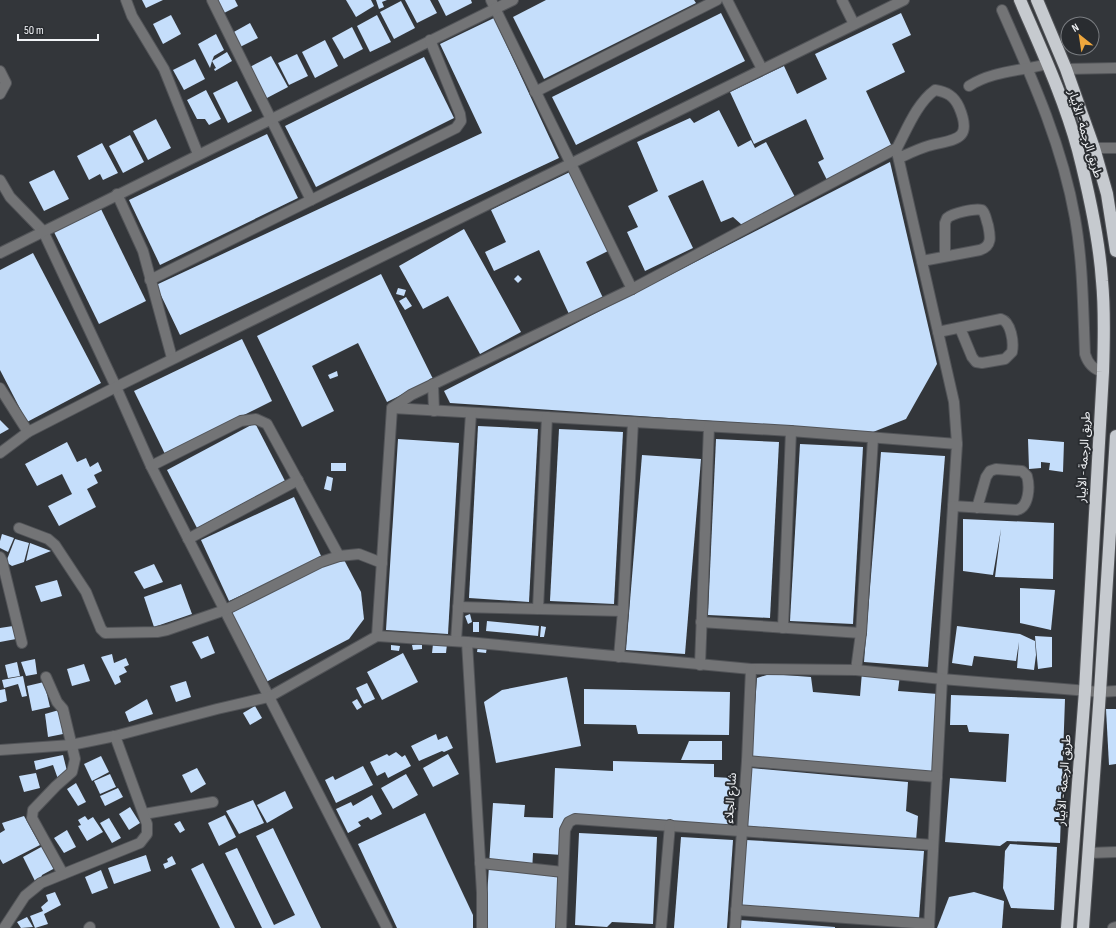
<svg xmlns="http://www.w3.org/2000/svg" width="1116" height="928" font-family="'Sofia Sans Condensed','Noto Sans Arabic',sans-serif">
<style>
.building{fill:#c5defb}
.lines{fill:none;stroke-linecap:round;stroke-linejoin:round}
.minor-casing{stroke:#525458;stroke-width:12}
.highway-casing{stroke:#525458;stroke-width:14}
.minor{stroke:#737476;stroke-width:10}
.highway{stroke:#c6cacf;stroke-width:12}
.labels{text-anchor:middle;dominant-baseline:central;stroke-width:4;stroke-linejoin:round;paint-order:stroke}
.street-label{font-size:12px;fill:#f2f4f7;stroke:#292c30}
</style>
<rect width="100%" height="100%" fill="#33363a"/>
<g class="building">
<polygon points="142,0 163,0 146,8"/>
<polygon points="215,0 235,0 238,6 222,14"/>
<polygon points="346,0 371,0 374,6 356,17"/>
<polygon points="376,0 387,0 382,2 384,7 379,9"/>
<polygon points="405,0 430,0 437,13 417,23"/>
<polygon points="438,0 471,0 472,3 446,16"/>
<polygon points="546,0 694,0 696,3 544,79 513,17"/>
<polygon points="401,1 415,28 394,39 380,12"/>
<polygon points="721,13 745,61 576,145 552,97"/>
<polygon points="901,13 911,35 892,44 905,72 866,91 893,149 827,180 818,162 824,159 806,119 754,144 730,92 784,66 797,94 827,79 815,54"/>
<polygon points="171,15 181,34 163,44 153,24"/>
<polygon points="377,15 391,42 370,52 357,26"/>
<polygon points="494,18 559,158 180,335 156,285 482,133 440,44"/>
<polygon points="250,23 258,38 240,47 232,33"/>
<polygon points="352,27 363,49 344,59 332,38"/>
<polygon points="216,34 224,50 214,56 212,61 227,52 232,61 215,71 214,69 216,68 212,61 210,68 198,44"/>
<polygon points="325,40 338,66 315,78 302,52"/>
<polygon points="297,54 308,76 289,85 278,63"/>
<polygon points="271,56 288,87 265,99 248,68"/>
<polygon points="424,57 454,118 316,187 285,126"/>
<polygon points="195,59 205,79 184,90 173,70"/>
<polygon points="237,81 252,111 228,123 213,93"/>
<polygon points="206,90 221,119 209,125 205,119 197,119 187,100"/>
<polygon points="719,110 738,147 751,140 755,148 766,142 795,197 742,225 733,217 721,222 703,180 668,196 693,248 645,271 627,232 638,227 628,206 658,191 637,142 690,118 694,123"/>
<polygon points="156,119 171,148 148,160 133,131"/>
<polygon points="267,134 298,198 160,265 129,200"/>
<polygon points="130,135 144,162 123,173 109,146"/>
<polygon points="102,143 118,173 103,180 100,174 89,180 77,156"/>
<polygon points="890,162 937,364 906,419 873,432 450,403 444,391"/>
<polygon points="54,170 69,199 44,211 29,182"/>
<polygon points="572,171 610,250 586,262 603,298 569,314 539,250 494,271 485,252 506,242 491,210"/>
<polygon points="101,209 146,301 99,324 54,232"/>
<polygon points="464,229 521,332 480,354 448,296 423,309 399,266"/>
<polygon points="33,253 101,383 27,422 0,370 0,270"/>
<polygon points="381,274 433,379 387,402 358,343 312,366 334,411 302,427 257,336"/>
<polygon points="518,275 522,279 518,283 514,279"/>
<polygon points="398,288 406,290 404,296 396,294"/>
<polygon points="406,297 412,306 405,310 399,301"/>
<polygon points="242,339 272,401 165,454 134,391"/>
<polygon points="337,371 338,376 330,379 328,375"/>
<polygon points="0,420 9,429 0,434"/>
<polygon points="255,423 285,481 197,528 167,470"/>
<polygon points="478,426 538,429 529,602 469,598"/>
<polygon points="559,429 623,432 614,604 550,601"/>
<polygon points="398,439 459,443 448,634 386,630"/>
<polygon points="716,439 779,442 770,618 708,615"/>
<polygon points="1028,439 1064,442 1063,472 1049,470 1050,463 1041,462 1041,468 1029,469"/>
<polygon points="67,442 77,462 86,458 90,467 98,462 102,471 94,475 98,483 87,489 96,507 59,526 48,506 72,494 62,474 37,486 25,464"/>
<polygon points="800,444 863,447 853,624 790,621"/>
<polygon points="881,452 945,456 928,667 864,662"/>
<polygon points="642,455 701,459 685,654 626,650"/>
<rect x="331" y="463" width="15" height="8"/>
<polygon points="327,476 333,478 331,491 324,489"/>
<polygon points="294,497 322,558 229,601 201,540"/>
<polygon points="963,519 1054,523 1053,579 995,577 1001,529 993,575 963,571"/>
<polygon points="2,534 14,538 8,552 0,548 0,541"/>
<polygon points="15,539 29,543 24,562 12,566 6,562"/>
<polygon points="30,543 51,551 26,561"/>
<polygon points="342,556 361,592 364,619 349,639 266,682 231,613"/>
<polygon points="154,564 163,582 144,589 134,572"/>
<polygon points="57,580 62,596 41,602 35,586"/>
<polygon points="181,584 192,614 154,627 144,597"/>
<polygon points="1020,588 1055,590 1051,630 1020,623"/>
<polygon points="470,614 472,622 468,624 465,616"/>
<polygon points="487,621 539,626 538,636 486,631"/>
<rect x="473" y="622" width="6" height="10"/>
<polygon points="13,626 16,639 0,642 0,628"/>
<polygon points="541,626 546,627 544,637 540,637"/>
<polygon points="957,626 1020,634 1035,641 1036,655 1034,670 1017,668 1019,642 1016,661 974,656 972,666 952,663"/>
<polygon points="208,636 215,653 201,659 192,642"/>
<polygon points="1035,636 1052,637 1052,667 1038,669"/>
<polygon points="422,644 422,649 413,650 412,645"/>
<polygon points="433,644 447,644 446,653 432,653"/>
<polygon points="391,645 400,646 399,651 391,650"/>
<polygon points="478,646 487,647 486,653 477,652"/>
<polygon points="403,653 418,682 382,700 367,672"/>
<polygon points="112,654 114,663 126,658 129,665 124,667 127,672 119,676 121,682 115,685 101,657"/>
<polygon points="35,659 37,674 26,676 21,662"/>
<polygon points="17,662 20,676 8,678 5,665"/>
<polygon points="84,664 90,681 72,686 67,669"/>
<polygon points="862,672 900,675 898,691 938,694 932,773 751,759 757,678 770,674 811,677 813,692 860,696"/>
<polygon points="23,676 27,696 22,697 18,684 4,688 2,680"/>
<polygon points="567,677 581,746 496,763 484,702 502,690"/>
<polygon points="186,681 191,697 176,702 170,686"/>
<polygon points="44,682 50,707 32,711 27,686"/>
<polygon points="367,683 375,699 364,704 356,688"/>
<polygon points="5,689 7,701 0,703 0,690"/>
<polygon points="584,689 730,692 729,735 638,734 636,725 584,724"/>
<polygon points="951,695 1065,699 1060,843 1007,841 1000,846 945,842 950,778 1006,782 1009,734 969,732 967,725 950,725"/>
<polygon points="147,699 153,714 129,722 125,712"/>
<polygon points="357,699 362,707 357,710 352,702"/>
<polygon points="255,706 262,718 250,725 243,713"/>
<polygon points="1106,709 1116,709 1116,764 1109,765"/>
<polygon points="59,710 63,734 48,737 45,714"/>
<polygon points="436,734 438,740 447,736 453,748 444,752 442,751 419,761 411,746"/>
<polygon points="689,741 722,741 722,760 681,760"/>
<polygon points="396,752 402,757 405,755 411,766 388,778 385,772 377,776 370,762 387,754 389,756"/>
<polygon points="448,754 459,774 433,787 423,768"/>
<polygon points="63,755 67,771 58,779 53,765 36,770 34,761"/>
<polygon points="101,756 109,772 92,781 84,764"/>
<polygon points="613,761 714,764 714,777 731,778 730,826 564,820 562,855 533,853 532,872 561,874 558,928 485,928 493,803 525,805 524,817 553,818 555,768 613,771"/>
<polygon points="363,766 373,785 336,803 325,780 333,776 335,780"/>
<polygon points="197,768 206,784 191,793 182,775"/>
<polygon points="751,768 908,782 906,811 918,816 916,841 746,826"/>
<polygon points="36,773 40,788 24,792 19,776"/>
<polygon points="110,774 116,787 100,794 94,781"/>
<polygon points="406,774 418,795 393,809 381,788"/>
<polygon points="76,783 86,802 78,806 67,789"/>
<polygon points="118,788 123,797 105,806 100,796"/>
<polygon points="285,791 293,808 267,823 257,805"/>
<polygon points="372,795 382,814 371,820 368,817 358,822 361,826 348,833 336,809 351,802 353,806"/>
<polygon points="253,800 264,823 239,834 226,811"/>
<polygon points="130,807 140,823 129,830 119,814"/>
<polygon points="425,813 473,915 473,928 397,928 358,844"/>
<polygon points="225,815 236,837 219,846 208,823"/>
<polygon points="24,816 40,845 3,864 0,859 0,833 5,830 2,823"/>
<polygon points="85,816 88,820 93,817 103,832 87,841 78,826 81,825 78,820"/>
<polygon points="109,818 121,838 112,843 100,823"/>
<polygon points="180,821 185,830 180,833 174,824"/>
<polygon points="273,828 321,928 262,928 225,853 237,848 274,925 295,915 256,836"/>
<polygon points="67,830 76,847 64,853 54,838"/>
<polygon points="579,833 657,837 653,924 612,922 607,927 575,925"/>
<polygon points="681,837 733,840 727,928 674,928"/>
<polygon points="746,840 924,851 919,919 741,907"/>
<polygon points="1010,844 1057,847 1054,910 1011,908 1003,888 1005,851"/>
<polygon points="43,846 55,868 42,875 41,878 35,881 23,857"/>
<polygon points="146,855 151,871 114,884 108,868"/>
<polygon points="172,856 176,864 165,869 163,864 168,862 167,859"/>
<polygon points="203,863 235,928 220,928 191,869"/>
<polygon points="101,870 108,888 92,894 85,877"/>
<polygon points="55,892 61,905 44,914 48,924 35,928 30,916 43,911 41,907 48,901 46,895"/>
<polygon points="974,892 1004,901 1002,928 937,928 949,897"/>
<polygon points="27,917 33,927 21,928 17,922"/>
<polygon points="740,920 835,927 835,928 739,928"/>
</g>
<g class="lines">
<defs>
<g id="minor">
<polyline points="126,0 132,16 164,69 198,154"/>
<polyline points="212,0 311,200"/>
<polyline points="491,0 632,289"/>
<polyline points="727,0 762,69"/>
<polyline points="842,0 854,24"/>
<path d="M1002 10C1032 78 1062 144 1075 218 1083 263 1083 308 1085 354 1088 364 1093 369 1103 372"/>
<polyline points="1066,69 1116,68"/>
<polyline points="0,71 6,83 0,94"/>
<path d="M969 86C992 71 1021 71 1047 64"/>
<polyline points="535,92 717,0"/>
<polyline points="1094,148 1116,148"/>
<polyline points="897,152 954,402 957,444"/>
<polyline points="0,180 10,197 43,231 116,387 151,466 387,928"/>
<polyline points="117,194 143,251 172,358"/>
<polyline points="0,253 513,0"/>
<path d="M922 261 980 250C993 246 990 235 988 225 986 220 986 214 982 210 975 208 953 213 947 218L945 223V256"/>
<polyline points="150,280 456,128 461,121 460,114 430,40"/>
<path d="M938 332 1001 319C1011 322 1014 342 1012 352L1005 359 982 363 976 362 972 357 960 328"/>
<polyline points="433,384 434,411"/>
<polyline points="0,388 28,432"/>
<polyline points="392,408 791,431 957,444 942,679 929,928"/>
<polyline points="0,453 28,432 116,387 904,0"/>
<polyline points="151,466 241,421 256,419 267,424 339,556"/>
<path d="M953 506 1017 510C1029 507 1030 487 1027 476L1022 471 996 469 990 471 986 477 977 508"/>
<polyline points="19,528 48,539 55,545 86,592 101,629 105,633 157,632 167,630 225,610 321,562 339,556 359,554 382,563"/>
<polyline points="188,539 298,480"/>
<polyline points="0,557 2,561 22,643"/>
<polyline points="458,607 623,611"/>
<polyline points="538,609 547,417"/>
<polyline points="701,622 861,633"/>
<polyline points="783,628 791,431"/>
<path d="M377 636 392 408 411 395 632 289 897 148C907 129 917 103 935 90 947 92 954 96 959 107 974 142 953 139 928 146 918 149 908 154 899 158"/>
<polyline points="456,641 471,413"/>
<polyline points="467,642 482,893 482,928"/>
<polyline points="619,657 623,611 633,422"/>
<polyline points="700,665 709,427"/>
<polyline points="856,670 861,633 873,438"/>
<polyline points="46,677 57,702 63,709 75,759 72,772 56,786 33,810 32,818 63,874"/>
<polyline points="0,750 71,745 115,736 217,709 269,697 377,636 467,642 751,669 856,670 942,679 1100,692 1116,691"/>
<polyline points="747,761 937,777"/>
<polyline points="144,814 213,802"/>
<polyline points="1088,853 1116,852"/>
<polyline points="480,863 563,872"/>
<polyline points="736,910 929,924"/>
<polyline points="4,928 25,896 41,883 140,843 147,834 147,824 115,736"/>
<polyline points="89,928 90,927"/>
<polyline points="561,928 565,830 569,822 575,819 933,845"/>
<polyline points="661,928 670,825"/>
<polyline points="735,928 747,761 751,669"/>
<polyline points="1113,928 1116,927"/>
</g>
<g id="highway">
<path d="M1020 0C1041 49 1064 98 1078 150 1089 193 1099 237 1102 281 1105 311 1104 342 1103 372L1085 691 1067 928"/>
<polyline points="1037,0 1066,69 1094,148 1107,194 1116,251"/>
<polyline points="1083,928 1100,692 1116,436"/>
</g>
</defs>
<use href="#minor" class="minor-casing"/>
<use href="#highway" class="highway-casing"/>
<use href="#minor" class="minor"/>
<use href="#highway" class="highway"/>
</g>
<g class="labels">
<g class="street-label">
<text transform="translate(1085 134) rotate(73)">طريق الرجمة - الأبيار</text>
<text transform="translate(1084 457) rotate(-87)">طريق الرجمة - الأبيار</text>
<text transform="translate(1064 780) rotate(-86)">طريق الرجمة - الأبيار</text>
<text transform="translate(731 798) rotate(-86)">شارع الجلاء</text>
</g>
</g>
<g transform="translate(1080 36) rotate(330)"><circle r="19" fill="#292c30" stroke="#797c80"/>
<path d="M0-3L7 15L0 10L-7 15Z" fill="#efa73d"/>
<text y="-6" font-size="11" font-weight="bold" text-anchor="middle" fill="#f2f4f7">N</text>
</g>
<path d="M18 34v6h80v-6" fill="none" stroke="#f2f4f7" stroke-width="2"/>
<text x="24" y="34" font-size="12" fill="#f2f4f7" stroke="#292c30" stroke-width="3" paint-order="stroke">50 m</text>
</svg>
